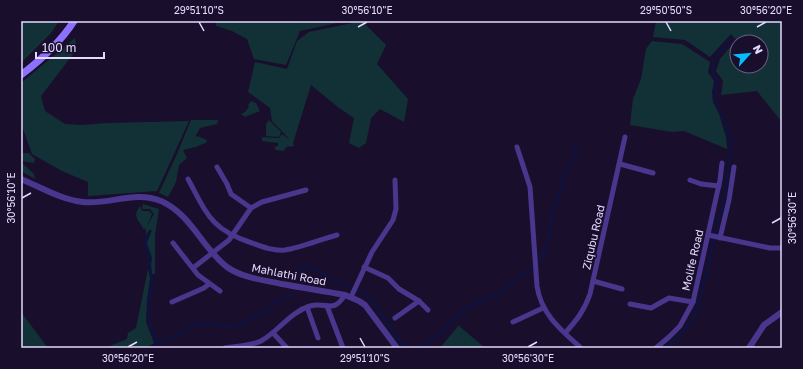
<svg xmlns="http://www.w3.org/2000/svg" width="803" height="369" font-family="'Golos Text',sans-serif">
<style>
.green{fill:#123136;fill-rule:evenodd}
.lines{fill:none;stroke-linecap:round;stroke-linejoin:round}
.stream{stroke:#07154d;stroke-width:1.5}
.minor{stroke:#49378e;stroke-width:5}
.tertiary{stroke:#49378e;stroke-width:6}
.secondary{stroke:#8c71ff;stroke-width:7}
.ticks{fill:none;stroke:#e4daff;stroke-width:1.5}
.labels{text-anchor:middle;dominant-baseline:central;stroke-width:3.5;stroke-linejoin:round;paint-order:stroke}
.street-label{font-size:11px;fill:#e4daff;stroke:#190f2c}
.neatline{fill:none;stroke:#e4daff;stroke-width:1.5}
.ticks-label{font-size:10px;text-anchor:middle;fill:#e4daff}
</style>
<rect width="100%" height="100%" fill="#190f2c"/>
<g class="green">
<polygon points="21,21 59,21 51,33 21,63"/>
<polygon points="216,21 346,21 300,31 286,65 254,59 247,39 232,31 216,26"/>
<polygon points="362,21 386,45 377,64 408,99 404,122 380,109 371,118 366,143 359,148 349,143 354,118 339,108 311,85 293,143 294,146 286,147 284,151 276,150 274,147 278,146 278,143 262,141 262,137 279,138 282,134 290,140 272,121 270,108 248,92 255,62 287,69 297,41 309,32"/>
<path d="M656 21H782V122L757 91 721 95 723 81 716 71 720 59 736 40 731 34 710 57 685 40 653 37ZM737 42H761V66H737Z"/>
<polygon points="75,38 77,49 41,96 45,111 65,124 82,125 108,123 189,121 157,191 88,196 88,182 62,171 32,154 21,123 21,83"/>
<polygon points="652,41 682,44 710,62 708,72 714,81 712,92 713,102 719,114 726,137 727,149 684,131 672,132 630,125 633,99 641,79 646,49"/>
<polygon points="251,101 256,103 260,111 245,117 241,114 245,112 249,107 248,105"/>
<polygon points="191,120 218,120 217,124 200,128 195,137 197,136 207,140 206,143 200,145 196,147 183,150 187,158 179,165 176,182 168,197 159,193 177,154"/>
<polygon points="269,120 281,132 279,137 266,136 266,124"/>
<polygon points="21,153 29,153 35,159 34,163 21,161"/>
<polygon points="21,162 34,174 35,179 21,171"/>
<path d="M143 204 159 209 155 235V274H152L151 265 152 258 147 243 152 230H149L146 235V228L144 230C140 220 131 218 140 206L141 209 143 211H149L152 214 147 226 154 214 150 209H142Z"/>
<polygon points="148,269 150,278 147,299 146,322 154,343 146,348 105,348 127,339 128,333 136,328"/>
<polygon points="21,312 48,348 25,348 21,343"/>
<polygon points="459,325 459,326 485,348 440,348"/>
</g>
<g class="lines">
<g class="stream">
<polyline points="150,231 146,239 146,246 150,258 149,263 152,278 152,286 148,304 149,312 148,321 155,337 156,343"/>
<polyline points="539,261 546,249 553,211 562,187 563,175 567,168 574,159 576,152 576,139"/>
<path d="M297 280V273L299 268 305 266C320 270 334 282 351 287"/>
<polyline points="357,290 364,293 373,302 405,348"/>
<polyline points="21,347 22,348"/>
<polyline points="149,348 159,341 166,340 198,324 217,324 226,328 233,327 242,324 256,316 263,314 273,304 293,293"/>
<polyline points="417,348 440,334 463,310 499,293 507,288 530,268"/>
<path d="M666 348C678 338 690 325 697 310L710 259 713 240 723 203 731 153V138L726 128 721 111 716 102 715 90 717 80C704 65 721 52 730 40"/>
</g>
<g class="minor">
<path d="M517 147 530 187 537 286C541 314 561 330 581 348"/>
<polyline points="620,164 653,173"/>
<polyline points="217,167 227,184 231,194 251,208"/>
<path d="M188 179C207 214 211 230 252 243 263 247 273 251 285 250 299 248 322 239 337 235"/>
<polyline points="690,180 701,184 719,186"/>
<polyline points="708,235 770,248 782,248"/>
<polyline points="720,238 729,200 734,167"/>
<polyline points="173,243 198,275 220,291"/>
<polyline points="364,267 388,278 399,289 419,301 428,310"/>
<polyline points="193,268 229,240 251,208 262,202 306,190"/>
<polyline points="593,281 622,289"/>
<polyline points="351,297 372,252 393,220 396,209 395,180"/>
<polyline points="172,302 204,288 209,284"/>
<polyline points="630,304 651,308 669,298 693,302"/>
<polyline points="327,306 343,348"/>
<polyline points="307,307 318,338"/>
<polyline points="395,318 419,301"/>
<polyline points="513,322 543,308"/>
<polyline points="273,333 287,348"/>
<path d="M565 333C577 320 584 311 590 294L625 137"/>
<path d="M225 348C236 346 251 346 261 341 279 331 290 312 310 306 327 301 332 315 345 295"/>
<polyline points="656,348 669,337 680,326 693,302 720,180 722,163"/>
</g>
<g class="tertiary">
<path d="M21 179C40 187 62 200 83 202 110 205 135 190 161 201 191 214 202 248 227 267 242 278 264 280 282 284 303 288 324 291 345 295L359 301 365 305 397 348"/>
<polyline points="749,348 764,325 782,312"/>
</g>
<path class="secondary" d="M21 75C42 59 60 43 74 21"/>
</g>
<path class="ticks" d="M199 22 204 31M666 22 671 31M358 27 367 22M757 27 766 22M22 198 31 193M772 223 781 218M360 338 365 347M128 347 137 342M528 347 537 342"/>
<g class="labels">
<g class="street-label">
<text transform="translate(593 237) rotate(-77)">Ziqubu Road</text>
<text transform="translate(692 260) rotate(-77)">Molife Road</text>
<text transform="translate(289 274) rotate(11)">Mahlathi Road</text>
</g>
</g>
<rect width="803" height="369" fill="none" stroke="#190f2c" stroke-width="44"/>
<g transform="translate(749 54) rotate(63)"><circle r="19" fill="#190f2c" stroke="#6a6080"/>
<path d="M0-3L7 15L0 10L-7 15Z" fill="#06bcff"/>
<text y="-6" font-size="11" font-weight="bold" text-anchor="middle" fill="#e4daff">N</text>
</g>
<path d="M36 52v6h68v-6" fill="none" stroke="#e4daff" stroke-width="2"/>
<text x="42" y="52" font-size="12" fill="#e4daff" stroke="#190f2c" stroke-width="3" paint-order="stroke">100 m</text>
<rect x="22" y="22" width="759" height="325" class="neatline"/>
<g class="ticks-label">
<text x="199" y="14">29°51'10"S</text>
<text x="367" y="14">30°56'10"E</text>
<text x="666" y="14">29°50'50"S</text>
<text x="766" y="14">30°56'20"E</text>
<text transform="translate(11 198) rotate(-90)" y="4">30°56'10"E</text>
<text transform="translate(792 218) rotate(-90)" y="4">30°56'30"E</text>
<text x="128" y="362">30°56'20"E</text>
<text x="365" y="362">29°51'10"S</text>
<text x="528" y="362">30°56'30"E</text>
</g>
</svg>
